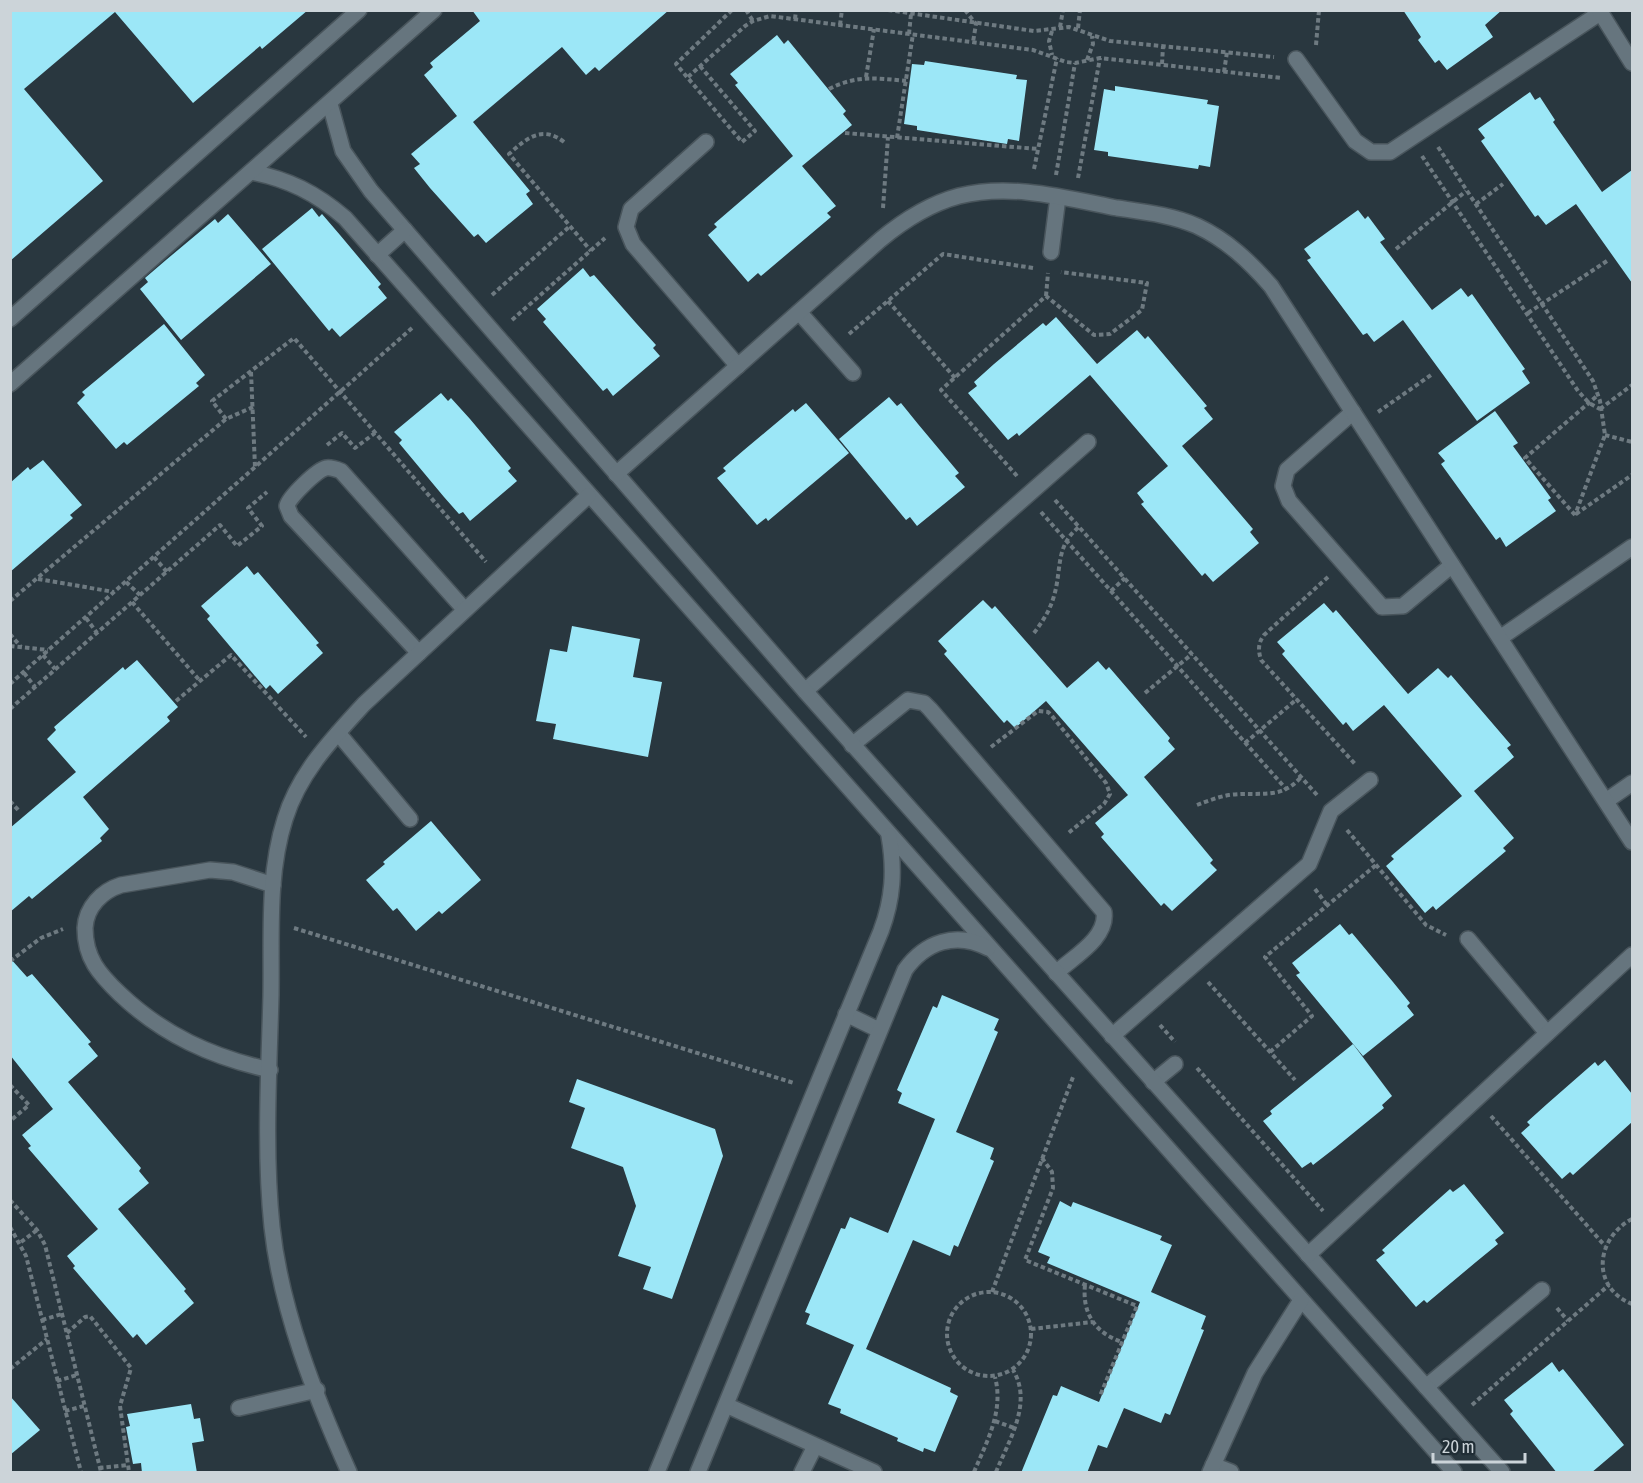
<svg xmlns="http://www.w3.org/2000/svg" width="1643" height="1483" font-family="'Asap Condensed',sans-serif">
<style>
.building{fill:#9ce7f7}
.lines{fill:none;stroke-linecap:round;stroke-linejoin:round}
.lane-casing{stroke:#49555c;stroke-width:18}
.street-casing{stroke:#49555c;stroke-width:18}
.path{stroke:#6e7a81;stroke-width:4;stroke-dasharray:4.5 3;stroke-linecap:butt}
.lane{stroke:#66757e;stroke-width:15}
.street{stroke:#66757e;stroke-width:15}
</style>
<rect width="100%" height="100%" fill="#29373f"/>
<g class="building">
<polygon points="10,10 308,10 262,49 260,46 193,103 115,12 24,89 103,181 10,261"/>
<polygon points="472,10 669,10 599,71 595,67 586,75 562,47 473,122 530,191 526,194 533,204 486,243 478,234 474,237 430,188 414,168 420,164 411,154 457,116 424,75 433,67 430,63 480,21"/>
<polygon points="1403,10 1502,10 1485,25 1493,37 1447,70 1439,60 1435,63 1418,40 1421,37"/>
<polygon points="777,35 784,44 788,40 846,111 843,114 852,125 802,166 836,206 827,213 831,217 761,276 758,273 748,282 708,235 717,227 714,224 793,156 735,85 738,83 730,74"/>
<polygon points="925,61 1017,75 1016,79 1027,80 1019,141 1008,139 1007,144 917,130 917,126 904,124 912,64 924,65"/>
<polygon points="1115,86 1208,100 1207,104 1219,106 1210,167 1199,165 1198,169 1108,156 1108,152 1094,150 1104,89 1115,91"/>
<polygon points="1530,92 1535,100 1540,97 1555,120 1553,122 1602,192 1632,170 1632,283 1576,204 1546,225 1538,215 1535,217 1481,141 1485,138 1478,129"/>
<polygon points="312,208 319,217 322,214 340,235 381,284 378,287 387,298 340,337 332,328 329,331 262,249"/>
<polygon points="1358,210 1365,219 1368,216 1385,239 1380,242 1432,310 1461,288 1468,297 1472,294 1525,369 1522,371 1530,383 1477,421 1403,320 1374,342 1367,333 1363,335 1307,260 1311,258 1304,249"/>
<polygon points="228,214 271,264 181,340 140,289 148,282 145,278 166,260 215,219 218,223"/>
<polygon points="583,268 590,277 594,275 636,323 656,345 653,348 660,356 613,396 607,388 603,391 543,322 546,319 537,309"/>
<polygon points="1056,317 1097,364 1137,330 1145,339 1148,336 1207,406 1204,408 1213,419 1182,446 1253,529 1250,532 1259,543 1213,582 1205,573 1202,576 1141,504 1144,502 1137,493 1168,466 1090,375 1019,436 1017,433 1008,440 968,393 977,386 974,382 994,364 1043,323 1046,326"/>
<polygon points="164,324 205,375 196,383 199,386 127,445 124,442 116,449 77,403 85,395 82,392"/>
<polygon points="441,393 448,401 451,398 470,419 511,468 508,471 517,481 470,521 463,512 459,514 444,497 399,443 402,440 394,432"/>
<polygon points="889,397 897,406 901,403 918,424 959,473 955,476 965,487 917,526 910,517 906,520 839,439"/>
<polygon points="806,403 849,453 768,521 766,518 757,525 717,478 726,471 723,468 744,450 793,409 795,412"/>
<polygon points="1495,411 1518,443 1513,446 1551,498 1548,500 1556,511 1506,547 1500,537 1496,540 1441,464 1445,461 1438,453"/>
<polygon points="43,460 82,505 70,515 73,518 10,572 10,483 28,467 30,470"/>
<polygon points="247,566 254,575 258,572 319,643 316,645 323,653 278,694 270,685 266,689 207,619 210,616 201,606"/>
<polygon points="983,600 992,609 995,606 1067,688 1098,661 1106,670 1109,667 1170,738 1168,741 1175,749 1144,777 1213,860 1210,863 1217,870 1172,911 1164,903 1161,906 1101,837 1104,834 1095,823 1128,795 1046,701 1015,728 1007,720 1004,723 944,654 947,651 938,641"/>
<polygon points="1324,603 1333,613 1336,610 1408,694 1438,668 1448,678 1451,675 1511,745 1507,748 1514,757 1474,791 1514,838 1503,848 1506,851 1436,910 1433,906 1425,913 1386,866 1394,859 1391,856 1462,796 1384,705 1353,731 1346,722 1343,725 1282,654 1285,651 1277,642"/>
<polygon points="572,626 640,639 633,677 662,682 648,757 553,739 556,724 536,721 550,649 567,652"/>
<polygon points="137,660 178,707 167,717 170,721 83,797 109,829 100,838 102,841 32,899 29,896 10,912 10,828 76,772 47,739 56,730 54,727 123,667 125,670"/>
<polygon points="431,821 481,880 442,914 439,911 416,931 397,908 393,911 366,880 385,864 383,862"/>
<polygon points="1340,924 1349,935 1352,933 1393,982 1410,1003 1407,1006 1414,1015 1363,1056 1296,975 1300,973 1292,963"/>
<polygon points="10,958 27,977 32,974 91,1042 88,1044 98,1056 68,1082 141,1168 139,1171 149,1183 118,1209 186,1289 184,1291 194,1303 146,1345 137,1334 133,1338 73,1268 75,1266 67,1256 98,1229 28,1148 31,1146 22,1135 53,1109 10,1055"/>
<polygon points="942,995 999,1019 994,1030 998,1032 956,1132 994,1148 990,1159 994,1161 958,1247 954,1245 950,1256 913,1240 866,1349 951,1388 950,1392 958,1396 935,1452 924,1448 923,1452 897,1441 898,1438 840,1413 841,1409 828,1404 854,1345 806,1324 810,1314 805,1312 841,1228 845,1229 850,1217 888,1233 935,1119 898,1103 902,1093 897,1090 933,1006 937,1008"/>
<polygon points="1353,1044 1392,1096 1382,1105 1384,1108 1335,1148 1313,1165 1311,1162 1302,1168 1263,1121 1272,1114 1270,1111"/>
<polygon points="1605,1060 1632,1094 1632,1122 1573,1175 1570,1172 1562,1179 1521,1133 1530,1125 1527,1122 1547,1104 1595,1062 1598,1066"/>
<polygon points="577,1079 715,1129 723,1156 672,1299 643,1289 651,1267 618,1256 636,1206 623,1167 571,1148 585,1108 569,1102"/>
<polygon points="1464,1184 1504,1233 1495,1240 1498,1244 1476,1262 1427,1303 1424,1300 1416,1307 1376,1260 1385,1253 1382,1250 1432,1205 1450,1189 1453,1192"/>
<polygon points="1060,1201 1071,1207 1073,1202 1136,1226 1162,1236 1160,1240 1172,1245 1151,1292 1206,1316 1201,1329 1204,1330 1170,1415 1165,1413 1161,1423 1124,1408 1107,1448 1098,1445 1087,1473 1021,1473 1053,1395 1057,1396 1061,1386 1099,1402 1140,1302 1047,1263 1050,1257 1038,1252"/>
<polygon points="1552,1362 1559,1372 1563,1369 1624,1445 1591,1473 1557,1473 1510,1414 1513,1411 1504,1400"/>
<polygon points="10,1396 40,1430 10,1455"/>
<polygon points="191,1404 194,1419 200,1418 204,1441 192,1443 197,1473 142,1473 141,1463 133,1464 126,1427 130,1426 127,1414"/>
</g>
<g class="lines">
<defs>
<g id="lane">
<polyline points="1296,59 1355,141 1371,152 1390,152 1600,13"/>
<polyline points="706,142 631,209 626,227 633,244 738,366"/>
<polyline points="1051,252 1058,197"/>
<polyline points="799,312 853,373"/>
<polyline points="1353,412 1287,470 1283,486 1289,501 1382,607 1403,606 1452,565"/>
<polyline points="1500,638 1632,547"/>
<path d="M419 653 291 516 287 506C289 497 317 470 326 468 331 467 336 469 341 471L465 610"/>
<polyline points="805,691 1088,442"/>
<polyline points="338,733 410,819"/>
<path d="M852 745 908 700 924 703 930 709 1104 912C1108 938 1073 957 1056 973"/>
<polyline points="1606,801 1632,783"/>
<polyline points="1468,939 1547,1033"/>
<polyline points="1112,1036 1309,864 1331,811 1370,780"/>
<path d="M270 1070C212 1057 163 1035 120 994 99 974 85 958 85 928 86 907 102 891 121 885L210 870 233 872 273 885"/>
<polyline points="1153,1082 1175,1064"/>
<polyline points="1426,1387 1542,1290"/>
<polyline points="726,1405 874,1472"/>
<polyline points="239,1408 317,1390"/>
<polyline points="1213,1465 1231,1472"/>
<polyline points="802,1472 815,1446"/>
</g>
<g id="street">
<polyline points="1599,10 1632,63"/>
<polyline points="330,104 343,151 371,191 805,691 1502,1472"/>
<path d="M251 172C288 179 316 193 345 218L1454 1472"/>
<polyline points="377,255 405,230"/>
<polyline points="10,319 359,10"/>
<polyline points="10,384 434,10"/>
<path d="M616 474 880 240C904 220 929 204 959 196 1011 183 1066 198 1117 208 1144 212 1172 215 1197 226 1227 240 1249 261 1271 286L1632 842"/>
<polyline points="846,1014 879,1030"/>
<polyline points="1308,1255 1632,955"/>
<path d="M349 1472C315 1396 281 1310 272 1227 264 1150 269 1071 271 995 272 937 267 875 285 819 299 773 332 739 364 704L588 496"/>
<path d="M657 1472 881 931C893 899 895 870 889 836"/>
<path d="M698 1472 905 970C925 942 956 931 988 948"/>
<polyline points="1210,1472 1255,1373 1301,1300"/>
</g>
</defs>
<use href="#lane" class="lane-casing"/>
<use href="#street" class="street-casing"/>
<g class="path">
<polyline points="746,10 753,21"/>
<polyline points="888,10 1034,31 1069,27 1110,41 1274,57"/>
<polyline points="965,10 976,24 973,42"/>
<polyline points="795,19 796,10"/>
<polyline points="840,25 842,10"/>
<polyline points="1060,27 1063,10"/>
<polyline points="1078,28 1080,10"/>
<polyline points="1052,31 1049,41 1052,55"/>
<polyline points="909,34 911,14"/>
<polyline points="1316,45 1319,10"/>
<polyline points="1087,60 1093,44 1092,36"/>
<polyline points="1162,64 1163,46"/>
<polyline points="700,66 755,131 742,142 676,64 732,10"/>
<polyline points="1224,72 1227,52"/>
<polyline points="688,77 745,26 753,21 770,16 1033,50 1066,62 1075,63 1100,58 1282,78"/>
<polyline points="866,77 874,29"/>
<path d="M829 89C856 75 877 78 906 81"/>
<polyline points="845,133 1038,149"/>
<polyline points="897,138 913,34"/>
<path d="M564 142C542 125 527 138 509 154L591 251"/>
<polyline points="1438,147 1593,381 1600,401 1605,435 1575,515"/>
<polyline points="1422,156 1578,391 1589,403 1600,409"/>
<polyline points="1034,169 1057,58"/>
<polyline points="1056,175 1075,63"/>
<polyline points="1078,178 1100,58"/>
<polyline points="1476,204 1503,184"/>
<polyline points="883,208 888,137"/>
<polyline points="1396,249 1466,191"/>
<polyline points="492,295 570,226"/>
<polyline points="1046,296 1048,273"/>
<polyline points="888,301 955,378"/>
<polyline points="1528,313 1607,261"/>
<polyline points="512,320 605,238"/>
<polyline points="849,334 943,254 1033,268"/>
<polyline points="251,372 255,467"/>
<polyline points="1600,409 1632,385"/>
<polyline points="1378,412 1431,375"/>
<polyline points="226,419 212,401 294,338 486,562"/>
<polyline points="1605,435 1632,442"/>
<polyline points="327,445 342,433 355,448 375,433"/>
<polyline points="1017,476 941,390 1046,296 1094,335 1110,334 1142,310 1147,283 1061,272"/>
<polyline points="1055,500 1317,795"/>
<polyline points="1041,512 1287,790"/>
<polyline points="1576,514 1632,475"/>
<polyline points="1575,515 1525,458 1598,395"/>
<polyline points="154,557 167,572"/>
<path d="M1328 577 1264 635C1258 643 1258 650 1261 660L1355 764"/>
<polyline points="38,579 114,592"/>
<polyline points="126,582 140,595"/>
<polyline points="1111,591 1125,578"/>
<polyline points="10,601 226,419 253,407"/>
<polyline points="132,602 200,681"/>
<polyline points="86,618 97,633"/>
<path d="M1034 633C1043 621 1050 610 1054 596 1062 569 1055 546 1079 527"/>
<polyline points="10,634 21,647"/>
<polyline points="10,646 48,650"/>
<polyline points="43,655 55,669"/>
<polyline points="24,673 35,687"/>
<polyline points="10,684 412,328"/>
<polyline points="1145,693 1192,654"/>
<polyline points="176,701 231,655 306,737"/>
<polyline points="10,709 220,525 237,546 262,526 248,508 267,492"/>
<polyline points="1245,743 1297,699"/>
<polyline points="991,747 1038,711 1048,712 1052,716 1106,783 1110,794 1104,804 1067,834"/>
<polyline points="10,801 20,812"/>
<path d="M1197 805C1207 801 1218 797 1229 795 1257 791 1281 801 1301 777"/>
<polyline points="1347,830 1426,925 1446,935"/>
<polyline points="1315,889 1327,905"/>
<polyline points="294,928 794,1083"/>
<polyline points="10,961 41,938 63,929"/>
<polyline points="1208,982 1295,1080"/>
<polyline points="1160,1025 1175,1042"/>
<polyline points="1270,1052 1312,1016 1265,957 1376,865"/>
<polyline points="1197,1068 1323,1211"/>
<polyline points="10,1085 29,1105 10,1121"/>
<polyline points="1491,1116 1605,1246"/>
<polyline points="1042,1158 1052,1172 1053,1188 1025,1260 1137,1306 1100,1396"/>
<polyline points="10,1200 37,1230 45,1245 101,1472"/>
<path d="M1632 1219C1596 1238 1590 1287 1632 1304"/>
<polyline points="10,1227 26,1256 81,1472"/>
<polyline points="21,1242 37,1230"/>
<path d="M1085 1285C1082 1313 1095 1333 1122 1342"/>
<circle cx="989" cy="1334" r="42"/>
<polyline points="992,1292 1073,1077"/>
<polyline points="1557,1308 1568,1321"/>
<polyline points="42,1320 62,1314"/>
<polyline points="1031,1329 1093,1322"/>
<polyline points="67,1333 85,1317 90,1316 131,1368 120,1406 129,1472"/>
<polyline points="10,1369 47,1339"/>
<polyline points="57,1381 77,1375"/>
<polyline points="1472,1405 1609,1285"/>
<polyline points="65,1411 84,1406"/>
<polyline points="995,1421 1014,1428"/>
<polyline points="99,1468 128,1465"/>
<path d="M974 1472C987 1441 1004 1411 995 1377"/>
<path d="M996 1472C1009 1440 1033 1403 1013 1370"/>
</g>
<use href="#lane" class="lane"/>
<use href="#street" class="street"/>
</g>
<rect width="1643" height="1483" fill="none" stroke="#ccd4d9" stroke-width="24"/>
<path d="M1433 1453v9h92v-9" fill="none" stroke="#ccd4d9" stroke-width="3"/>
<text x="1442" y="1453" font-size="18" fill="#ccd4d9" stroke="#202d35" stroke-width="4.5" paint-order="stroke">20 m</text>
</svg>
